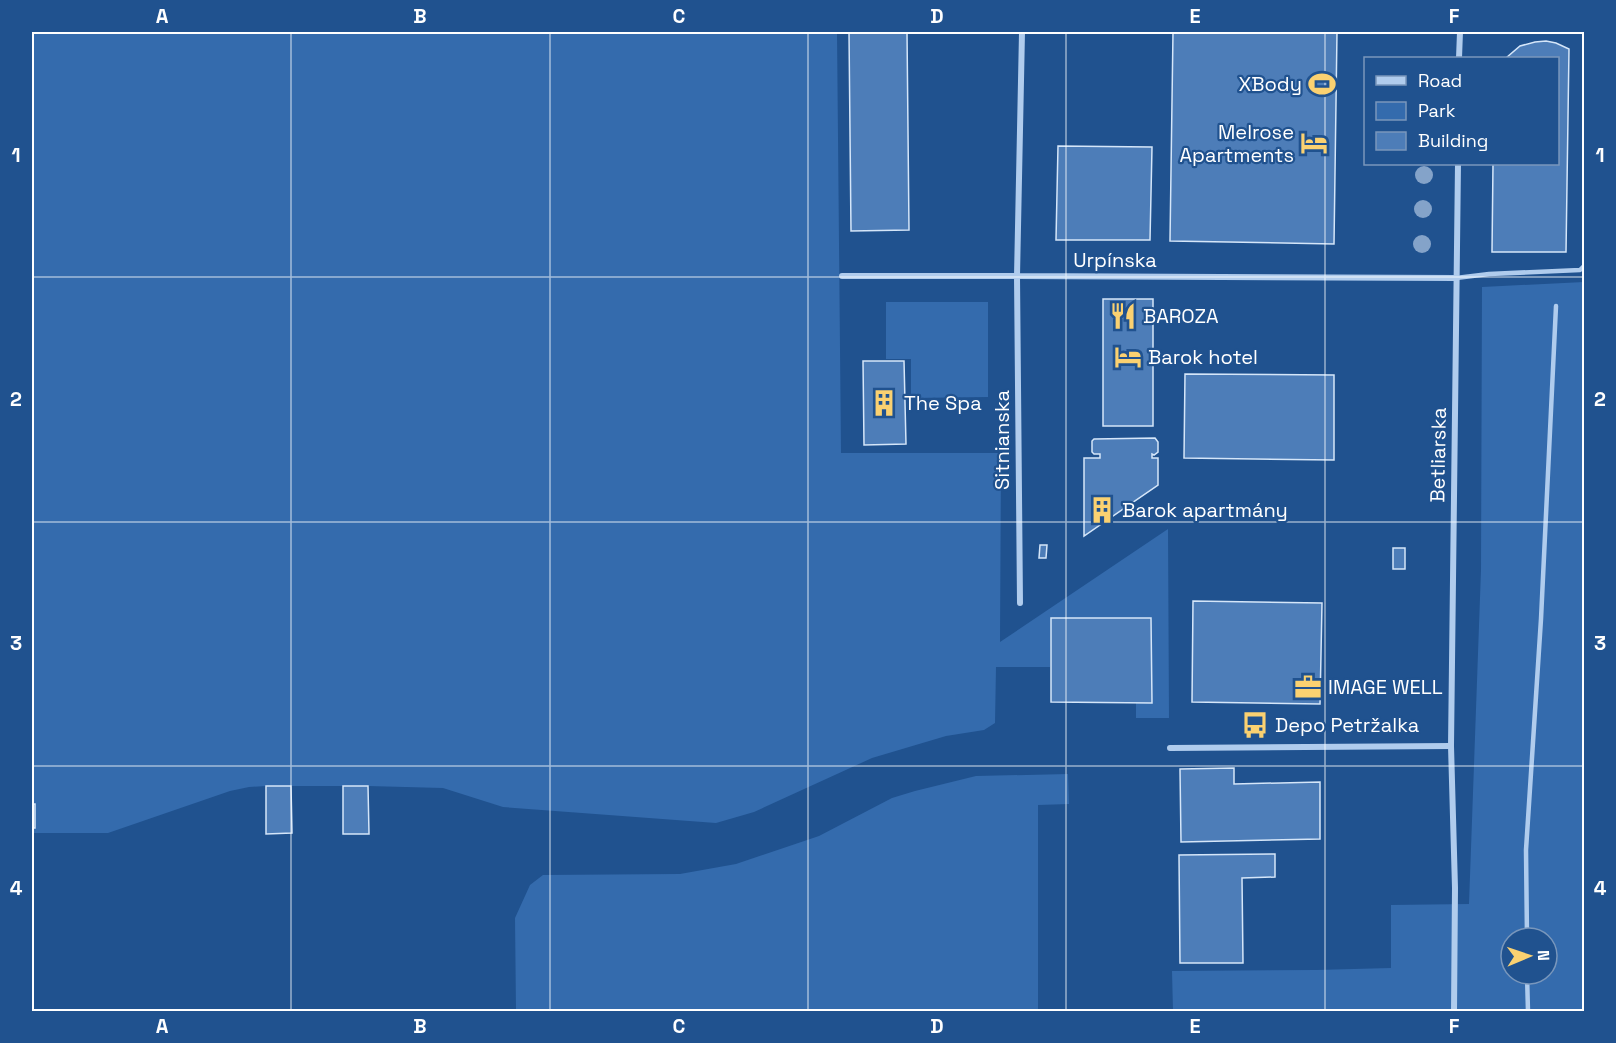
<svg xmlns="http://www.w3.org/2000/svg" width="1616" height="1043" font-family="'Space Grotesk',sans-serif">
<style>
.green{fill:#346bad;fill-rule:evenodd}
.building{fill:#4d7db8;stroke:#d5e6f9;stroke-width:1.5}
.lines{fill:none;stroke-linecap:round;stroke-linejoin:round}
.lane{stroke:#b0cced;stroke-width:4.5}
.street{stroke:#b0cced;stroke-width:6}
.tree{fill:#84a3c9}
.grid{fill:none;stroke:#fff;stroke-width:1.5;stroke-opacity:0.55}
.labels{text-anchor:middle;dominant-baseline:central;stroke-width:4.5;stroke-linejoin:round;paint-order:stroke}
.poi-label{font-size:20px;fill:#fff;stroke:#20528f;text-anchor:start}
.street-label{font-size:20px;fill:#fff;stroke:#20528f}
.neatline{fill:none;stroke:#fff;stroke-width:2}
.grid-label{font-size:20px;text-anchor:middle;font-weight:bold;fill:#fff}
</style>
<rect width="100%" height="100%" fill="#20528f"/>
<g class="green">
<polygon points="32,32 837,32 841,453 1001,453 1000,642 1168,529 1169,718 1136,718 1136,702 1152,702 1151,618 1051,618 1050,667 996,667 995,723 984,730 946,736 872,758 754,812 716,823 503,807 443,788 368,786 266,786 249,787 230,791 108,833 32,833"/>
<path d="M1584 282V1011H1173L1172 971 1316 970 1391 968V905L1469 904 1481 570 1482 287ZM1511 938H1547V974H1511Z"/>
<polygon points="886,302 988,302 988,397 911,398 911,359 886,359"/>
<polygon points="1068,774 1069,804 1038,805 1038,1011 516,1011 515,918 530,885 543,875 680,874 736,864 819,836 892,798 915,791 976,776"/>
</g>
<g class="building">
<polygon points="849,32 907,32 909,230 851,231"/>
<polygon points="1173,32 1337,32 1334,244 1170,241"/>
<polygon points="1546,41 1556,43 1569,49 1566,252 1492,252 1493,164 1558,164 1558,58 1506,58 1520,46 1535,42"/>
<polygon points="1058,146 1152,147 1150,240 1056,240"/>
<rect x="1103" y="299" width="50" height="127"/>
<polygon points="863,361 904,361 906,444 864,445"/>
<polygon points="1185,374 1334,375 1334,460 1184,458"/>
<polygon points="1155,438 1158,442 1158,452 1154,455 1152,454 1152,458 1158,458 1158,485 1084,536 1084,458 1100,458 1100,454 1094,454 1092,452 1092,441 1094,439"/>
<polygon points="1040,545 1047,545 1046,558 1039,558"/>
<rect x="1393" y="548" width="12" height="21"/>
<polygon points="1193,601 1322,603 1320,704 1192,702"/>
<polygon points="1051,618 1151,618 1152,703 1051,702"/>
<polygon points="1234,768 1234,784 1320,782 1320,839 1181,842 1180,769"/>
<polygon points="266,786 291,786 292,833 266,834"/>
<polygon points="343,786 368,786 369,834 343,834"/>
<rect x="32" y="804" width="3" height="24"/>
<polygon points="1275,854 1275,877 1242,878 1243,963 1180,963 1179,855"/>
</g>
<g class="lines">
<g class="lane">
<polyline points="1456,278 1489,274 1580,270 1584,266"/>
<polyline points="1527,938 1526,850 1541,619 1556,306"/>
<polyline points="1527,974 1528,1012"/>
</g>
<g class="street">
<polyline points="1022,32 1017,276 1456,278"/>
<polyline points="1459,58 1460,32"/>
<polyline points="842,276 1017,276 1020,603"/>
<polyline points="1170,748 1451,746"/>
<polyline points="1454,1012 1455,888 1451,746 1458,164"/>
</g>
</g>
<g class="tree">
<circle cx="1424" cy="175" r="9"/>
<circle cx="1423" cy="209" r="9"/>
<circle cx="1422" cy="244" r="9"/>
</g>
<path class="grid" d="M291 32V1012M550 32V1012M808 32V1012M1066 32V1012M1325 32V1012M32 277H1584M32 522H1584M32 766H1584"/>
<defs>
<symbol id="stadium-bare" viewBox="-9 -9 18 18"><path d="M0-5a6.5 5 0 1 0 0 10a6.5 5 0 1 0 0-10ZM-3.5-1.8h7v3.6h-7Z" fill="#fad171" stroke="#20528f" stroke-width="2.5" paint-order="stroke"/></symbol>
<symbol id="hotel-bare" viewBox="-9 -9 18 18"><path d="M-6-4.5h1.5V1H6V5H4.5V3h-9V5H-6ZM-4 0a1.8 1.8 0 1 1 3.6 0ZM.5 0V-2.5h3Q6-2.5 6 0Z" fill="#fad171" stroke="#20528f" stroke-width="2.5" paint-order="stroke"/></symbol>
<symbol id="restaurant-bare" viewBox="-9 -9 18 18"><path d="M-5-6h1v4h1v-4h1v4h1v-4h1v5L-1.5 .5V6h-2V.5L-5-1ZM5-6V6H3V1.5H1.5Q1.5-4 5-6Z" fill="#fad171" stroke="#20528f" stroke-width="2.5" paint-order="stroke"/></symbol>
<symbol id="building-bare" viewBox="-9 -9 18 18"><path d="M-4-6H4V6H1V3H-1V6H-4ZM-2.5-4.3h1.7v1.8h-1.7ZM.8-4.3h1.7v1.8H.8ZM-2.5-1h1.7V.8h-1.7ZM.8-1h1.7V.8H.8Z" fill="#fad171" stroke="#20528f" stroke-width="2.5" paint-order="stroke"/></symbol>
<symbol id="office-bare" viewBox="-9 -9 18 18"><path d="M-6-3h4V-5.5h4V-3h4V5H-6ZM-1-4.5V-3h2v-1.5ZM-6 0V1H6V0Z" fill="#fad171" stroke="#20528f" stroke-width="2.5" paint-order="stroke"/></symbol>
<symbol id="bus-bare" viewBox="-9 -9 18 18"><path d="M-5-6H5V4H4V6H2V4H-2V6H-4V4H-5ZM-3.5-4V0h7V-4ZM-3.5 1.2v1.5H-2V1.2ZM2 1.2v1.5H3.5V1.2Z" fill="#fad171" stroke="#20528f" stroke-width="2.5" paint-order="stroke"/></symbol>
</defs>
<g fill-rule="evenodd">
<use href="#stadium-bare" x="1303" y="65" width="38" height="38"/>
<use href="#hotel-bare" x="1295" y="124" width="38" height="38"/>
<use href="#restaurant-bare" x="1104" y="297" width="38" height="38"/>
<use href="#hotel-bare" x="1109" y="338" width="38" height="38"/>
<use href="#building-bare" x="865" y="384" width="38" height="38"/>
<use href="#building-bare" x="1083" y="491" width="38" height="38"/>
<use href="#office-bare" x="1289" y="668" width="38" height="38"/>
<use href="#bus-bare" x="1236" y="706" width="38" height="38"/>
</g>
<g class="labels">
<g class="poi-label">
<text x="1302" y="84" text-anchor="end">XBody</text>
<text x="1294" y="132" text-anchor="end">Melrose<tspan x="1294" dy="23">Apartments</tspan></text>
<text x="1143" y="316">BAROZA</text>
<text x="1148" y="357">Barok hotel</text>
<text x="904" y="403">The Spa</text>
<text x="1122" y="510">Barok apartmány</text>
<text x="1328" y="687">IMAGE WELL</text>
<text x="1275" y="725">Depo Petržalka</text>
</g>
<g class="street-label">
<text x="1115" y="260">Urpínska</text>
<text transform="translate(1002 440) rotate(-90)">Sitnianska</text>
<text transform="translate(1438 455) rotate(-89)">Betliarska</text>
</g>
</g>
<rect width="1616" height="1043" fill="none" stroke="#20528f" stroke-width="66"/>
<rect x="1364" y="57" width="195" height="108" fill="#20528f" stroke="#7997bc" stroke-width="1.5"/>
<rect x="1376" y="76" width="30" height="9" fill="#b0cced" stroke="#7997bc" stroke-width="1.5"/>
<text x="1418" y="87" font-size="18" fill="#ffffff">Road</text>
<rect x="1376" y="102" width="30" height="18" fill="#346bad" stroke="#7997bc" stroke-width="1.5"/>
<text x="1418" y="117" font-size="18" fill="#ffffff">Park</text>
<rect x="1376" y="132" width="30" height="18" fill="#4d7db8" stroke="#7997bc" stroke-width="1.5"/>
<text x="1418" y="147" font-size="18" fill="#ffffff">Building</text>
<g transform="translate(1529 956) rotate(88)"><circle r="28" fill="#20528f" stroke="#7997bc" stroke-width="1.5"/>
<path d="M0-4.5L10 22L0 15L-10 22Z" fill="#fad171"/>
<text y="-9" font-size="16" font-weight="bold" text-anchor="middle" fill="#ffffff">N</text>
</g>
<rect x="33" y="33" width="1550" height="977" class="neatline"/>
<g class="grid-label">
<text x="162" y="23">A</text>
<text x="420" y="23">B</text>
<text x="679" y="23">C</text>
<text x="937" y="23">D</text>
<text x="1195" y="23">E</text>
<text x="1454" y="23">F</text>
<text x="16" y="162">1</text>
<text x="1600" y="162">1</text>
<text x="16" y="406">2</text>
<text x="1600" y="406">2</text>
<text x="16" y="650">3</text>
<text x="1600" y="650">3</text>
<text x="16" y="895">4</text>
<text x="1600" y="895">4</text>
<text x="162" y="1033">A</text>
<text x="420" y="1033">B</text>
<text x="679" y="1033">C</text>
<text x="937" y="1033">D</text>
<text x="1195" y="1033">E</text>
<text x="1454" y="1033">F</text>
</g>
</svg>
